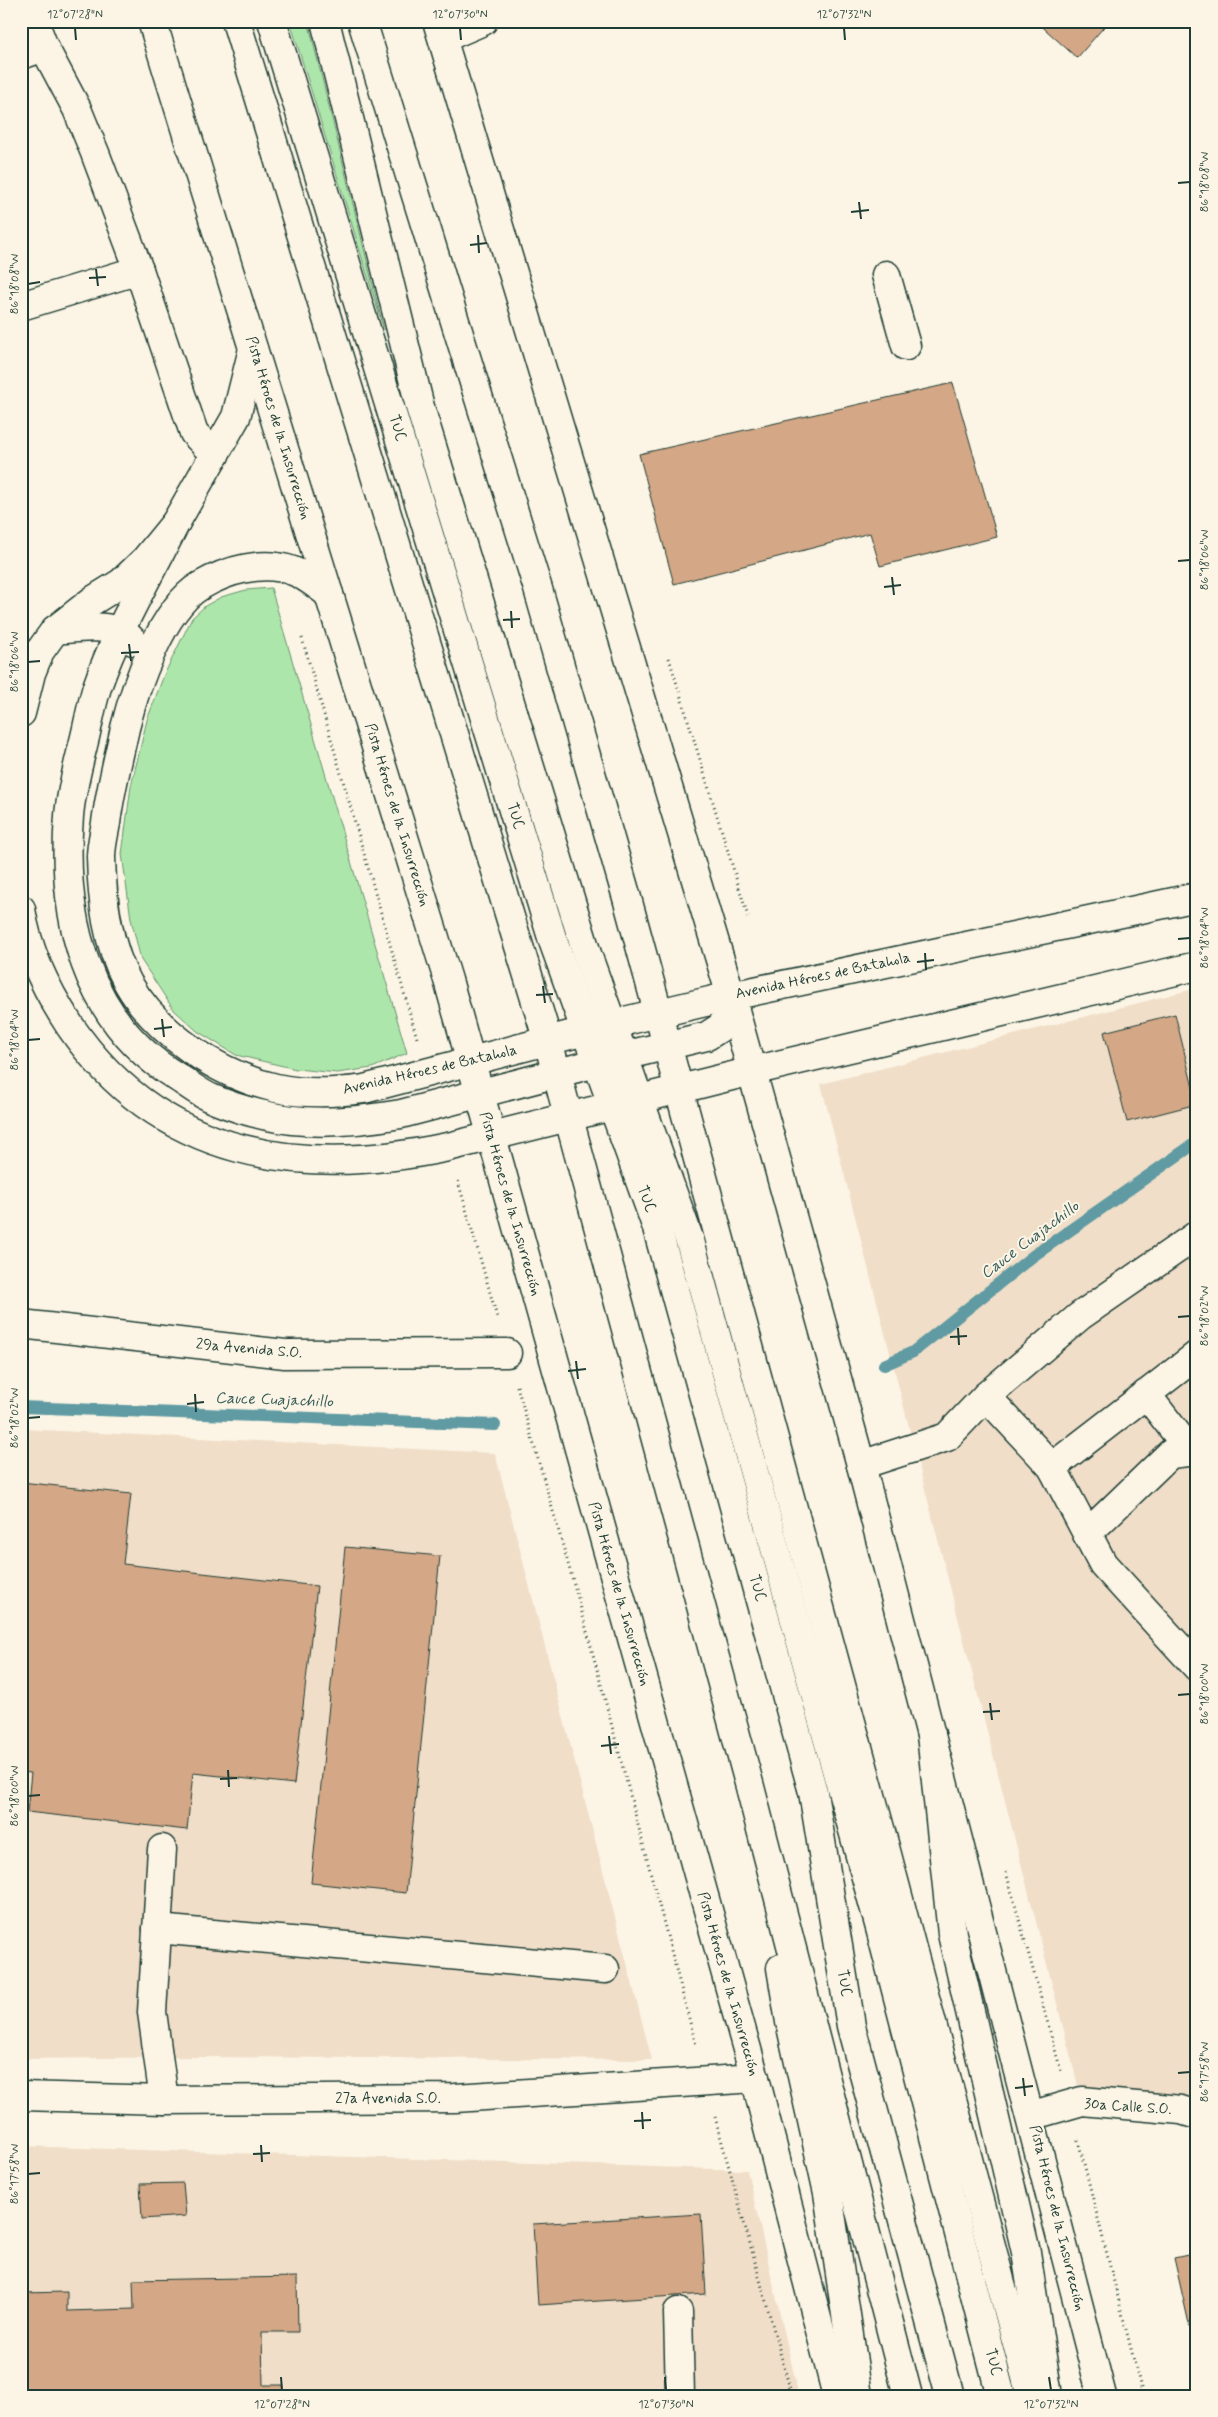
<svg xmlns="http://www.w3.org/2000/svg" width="1218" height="2417" font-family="Mynerve,sans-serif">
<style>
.built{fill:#f0dec8}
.green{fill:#ade6aa;stroke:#66926f}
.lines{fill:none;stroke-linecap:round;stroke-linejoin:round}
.stream{stroke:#609aa2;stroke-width:12}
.building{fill:#d4a786;stroke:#1f3d34}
.minor-casing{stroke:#1f3d34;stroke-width:31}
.major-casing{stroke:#1f3d34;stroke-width:31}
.path{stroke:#1f3d34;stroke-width:3;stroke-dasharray:1 4;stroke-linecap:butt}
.minor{stroke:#fcf5e5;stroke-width:28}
.major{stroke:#fcf5e5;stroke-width:28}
.ticks{fill:none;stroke:#1f3d34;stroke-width:2}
.labels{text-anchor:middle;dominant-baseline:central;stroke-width:4;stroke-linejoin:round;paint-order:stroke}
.street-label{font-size:15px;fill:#1f3d34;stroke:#fcf5e5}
.water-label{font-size:16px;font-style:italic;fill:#355c59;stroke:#fcf5e5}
.neatline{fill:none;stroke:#1f3d34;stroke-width:2}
.ticks-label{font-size:12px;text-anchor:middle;fill:#1f3d34}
</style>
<rect width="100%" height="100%" fill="#fcf5e5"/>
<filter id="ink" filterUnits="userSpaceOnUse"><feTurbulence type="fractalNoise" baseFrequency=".02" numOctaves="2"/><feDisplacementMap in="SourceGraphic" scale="10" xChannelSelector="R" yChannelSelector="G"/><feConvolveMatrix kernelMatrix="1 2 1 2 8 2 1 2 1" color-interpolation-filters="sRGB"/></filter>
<g filter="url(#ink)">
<g class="built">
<polygon points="1197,988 1197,2115 1082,2101 821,1084"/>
<polygon points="21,1429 495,1453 652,2060 195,2057 21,2059"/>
<polygon points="21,2146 747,2170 799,2396 21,2396"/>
</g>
<g class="green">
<polygon points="290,21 308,21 384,330"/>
<polygon points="271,588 407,1053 372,1068 337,1073 296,1069 236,1055 197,1031 173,1009 141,960 131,919 122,854 131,786 147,720 164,675 192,618 205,606 221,597 246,590"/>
</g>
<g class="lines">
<g class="stream">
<polyline points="884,1365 913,1352 1033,1256 1197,1142"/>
<polyline points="21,1407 495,1425"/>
</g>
</g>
<g class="building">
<polygon points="1036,21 1109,21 1077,58"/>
<polygon points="953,383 997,537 880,566 870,533 674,584 639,454"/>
<polygon points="1175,1014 1197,1104 1127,1122 1104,1032"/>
<polygon points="21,1482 131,1494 123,1564 317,1586 294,1784 193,1773 187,1830 27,1812 31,1773 21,1772"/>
<polygon points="345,1547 440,1556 406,1893 311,1883"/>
<polygon points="183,2183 186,2216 142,2219 140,2184"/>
<polygon points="701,2214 706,2294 538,2305 533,2224"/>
<polygon points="1197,2253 1197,2359 1174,2258"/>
<polygon points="297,2277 298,2332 262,2332 263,2385 283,2385 283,2396 21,2396 21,2293 67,2292 67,2311 134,2309 133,2280"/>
</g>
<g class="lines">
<defs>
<g id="minor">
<polyline points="34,21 44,47 77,109 95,153 139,270 194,433 215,455"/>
<polyline points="152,21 448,980 755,2078 837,2396"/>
<polyline points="272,21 553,941 657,1228 813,1792 851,2026 950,2396"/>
<polyline points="325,21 420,407 587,954 690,1241 880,1928 1001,2396"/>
<polyline points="437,21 731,996 861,1465 1102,2396"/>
<polyline points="443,38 483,21"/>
<polyline points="21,55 44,47"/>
<polyline points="886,275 906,346"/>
<polyline points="21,306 139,270"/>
<polyline points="21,1324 285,1354 507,1353"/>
<polyline points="1146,1394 1191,1452"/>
<polyline points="986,1396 1052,1467 1103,1564 1197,1667"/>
<polyline points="861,1465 947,1437 986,1396 1080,1316 1197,1235"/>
<polyline points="1052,1467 1197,1355"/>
<polyline points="1087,1534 1170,1454 1197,1451"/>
<polyline points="162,1849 152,2012 164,2100"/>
<polyline points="157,1929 605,1969"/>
<polyline points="21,2096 164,2100 455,2098 755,2078"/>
<polyline points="1030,2116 1082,2101 1181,2110 1197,2115"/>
<polyline points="678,2312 680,2396"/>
</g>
<g id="major">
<polyline points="236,21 548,1041 750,1787 908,2396"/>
<polyline points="362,21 538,589 627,898 881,1832 1031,2396"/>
<path d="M176 522C149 576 117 629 97 687 92 703 89 720 85 737 79 762 71 790 69 816 61 917 85 1021 177 1077 188 1084 200 1094 213 1099 279 1126 332 1126 401 1114L623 1056 707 1036 721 1027 729 1015 731 996"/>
<path d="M329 594C318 586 305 575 293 571 263 560 227 570 200 586 162 609 135 687 125 728 118 760 110 791 106 823 104 834 101 846 101 857 102 899 107 945 128 983 157 1034 219 1075 276 1088 304 1094 335 1093 364 1089L612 1024 731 996 1197 897"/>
<path d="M55 630C79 628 115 621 133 641"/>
<polyline points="21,713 31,673 40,651 55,630 92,601 121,583 145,560 176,522 236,417 253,349"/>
<path d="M21 909C27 952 47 991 70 1026 160 1158 301 1178 448 1147L752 1071 1197 966"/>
<polyline points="931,1734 952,1934 1026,2252 1048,2396"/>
<polyline points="781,1968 790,2022 828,2193 858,2396"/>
</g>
</defs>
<use href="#minor" class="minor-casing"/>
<use href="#major" class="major-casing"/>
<g class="path">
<polyline points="302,638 417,1038"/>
<polyline points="669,658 748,917"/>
<polyline points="458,1181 497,1317"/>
<polyline points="517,1386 580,1605 696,2045"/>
<polyline points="1006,1872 1061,2071"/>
<polyline points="715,2117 792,2396"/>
<polyline points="1078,2140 1143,2396"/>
</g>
<use href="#minor" class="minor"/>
<use href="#major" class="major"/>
</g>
</g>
<path class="ticks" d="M75 28 76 40M460 28 461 40M844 28 845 40M1178 183 1190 182M859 202 861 219M851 212 869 210M478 235 479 253M470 245 487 243M96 269 98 286M89 278 106 277M28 284 40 282M1178 561 1190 560M892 577 894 595M884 587 901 585M511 611 512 628M503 620 520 619M129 644 131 661M121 653 139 652M28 662 40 661M1178 939 1190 938M925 953 926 970M917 962 934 960M543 986 545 1003M536 995 553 994M162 1019 164 1037M154 1029 172 1027M28 1040 40 1039M1178 1317 1190 1316M958 1328 959 1345M950 1337 967 1336M576 1361 578 1379M568 1371 586 1369M195 1394 196 1412M187 1404 204 1402M28 1418 40 1417M1178 1695 1190 1694M990 1703 992 1720M983 1712 1000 1711M609 1736 611 1754M601 1746 619 1744M228 1770 229 1787M220 1779 237 1778M28 1796 40 1795M1178 2073 1190 2072M1023 2078 1025 2096M1015 2088 1033 2086M642 2112 643 2129M634 2121 651 2120M261 2145 262 2162M253 2154 270 2153M28 2174 40 2173M281 2377 282 2390M665 2377 666 2390M1049 2377 1051 2390"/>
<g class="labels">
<g class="street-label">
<text transform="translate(278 428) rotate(73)">Pista Héroes de la Insurrección</text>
<text transform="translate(397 428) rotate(73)">TUC</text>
<text transform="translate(397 815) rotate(73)">Pista Héroes de la Insurrección</text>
<text transform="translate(515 816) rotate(73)">TUC</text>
<text transform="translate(823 976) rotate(-12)">Avenida Héroes de Batahola</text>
<text transform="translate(430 1070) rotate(-13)">Avenida Héroes de Batahola</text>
<text transform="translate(646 1199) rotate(70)">TUC</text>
<text transform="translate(510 1204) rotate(74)">Pista Héroes de la Insurrección</text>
<text transform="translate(249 1349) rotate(5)">29a Avenida S.O.</text>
<text transform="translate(757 1588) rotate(75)">TUC</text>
<text transform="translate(619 1594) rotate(74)">Pista Héroes de la Insurrección</text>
<text transform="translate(844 1983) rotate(81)">TUC</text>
<text transform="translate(728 1984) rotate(74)">Pista Héroes de la Insurrección</text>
<text x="388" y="2099">27a Avenida S.O.</text>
<text transform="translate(1128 2107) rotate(4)">30a Calle S.O.</text>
<text transform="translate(1057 2218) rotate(76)">Pista Héroes de la Insurrección</text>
<text transform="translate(993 2362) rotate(76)">TUC</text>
</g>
<g class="water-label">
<text transform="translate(1030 1240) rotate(-37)">Cauce Cuajachillo</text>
<text transform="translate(274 1400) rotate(2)">Cauce Cuajachillo</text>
</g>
</g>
<rect width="1218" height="2417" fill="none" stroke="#fcf5e5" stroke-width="55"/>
<rect x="28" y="28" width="1162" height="2362" class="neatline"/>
<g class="ticks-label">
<text x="75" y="18">12°07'28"N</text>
<text x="460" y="18">12°07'30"N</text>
<text x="844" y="18">12°07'32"N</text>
<text transform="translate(1204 182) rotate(-90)" y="4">86°18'08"W</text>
<text transform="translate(14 284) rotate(-90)" y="4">86°18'08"W</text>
<text transform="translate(1204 560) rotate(-90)" y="4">86°18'06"W</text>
<text transform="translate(14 662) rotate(-90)" y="4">86°18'06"W</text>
<text transform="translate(1204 938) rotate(-90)" y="4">86°18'04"W</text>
<text transform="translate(14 1040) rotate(-90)" y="4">86°18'04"W</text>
<text transform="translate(1204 1316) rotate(-90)" y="4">86°18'02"W</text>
<text transform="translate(14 1418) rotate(-90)" y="4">86°18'02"W</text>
<text transform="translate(1204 1694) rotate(-90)" y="4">86°18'00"W</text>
<text transform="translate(14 1796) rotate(-90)" y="4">86°18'00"W</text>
<text transform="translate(1204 2072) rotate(-90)" y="4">86°17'58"W</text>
<text transform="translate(14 2174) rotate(-90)" y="4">86°17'58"W</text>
<text x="282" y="2408">12°07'28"N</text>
<text x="666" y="2408">12°07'30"N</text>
<text x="1051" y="2408">12°07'32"N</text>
</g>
</svg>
